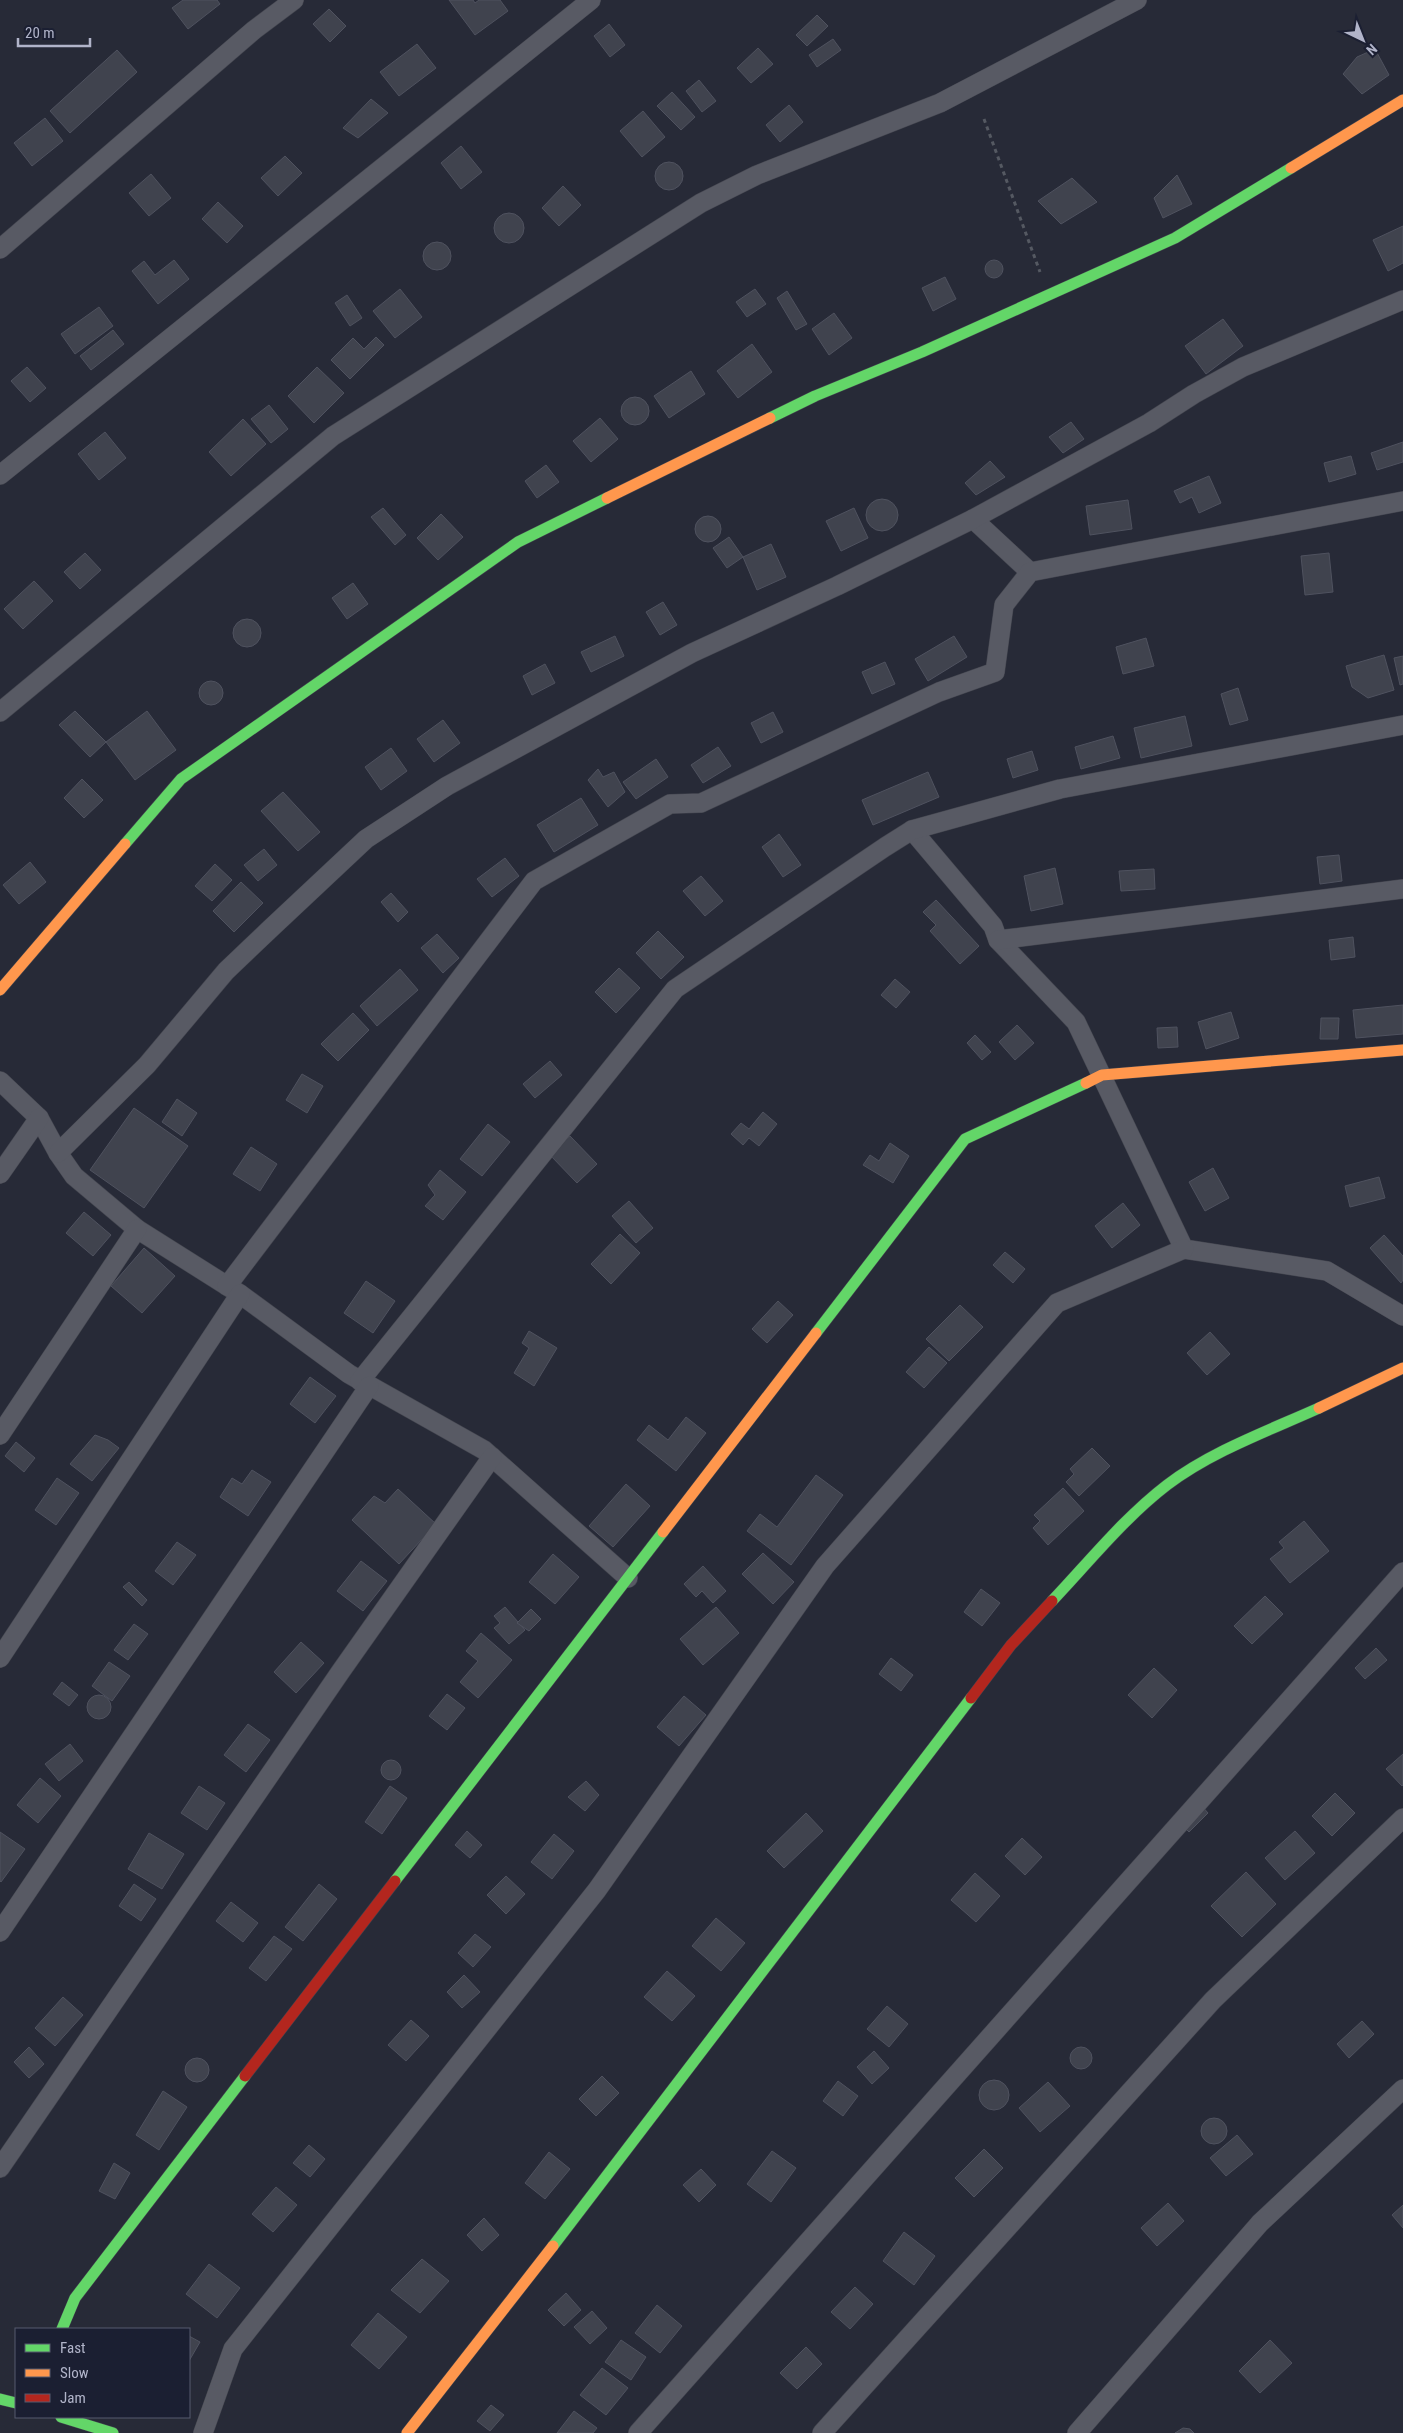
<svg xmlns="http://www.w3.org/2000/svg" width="1403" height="2433" font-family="'Roboto Condensed',sans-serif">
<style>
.building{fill:#40434e;stroke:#4f525f}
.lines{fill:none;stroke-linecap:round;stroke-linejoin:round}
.street-casing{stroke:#42444e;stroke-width:20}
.fast-casing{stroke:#42444e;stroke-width:12}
.slow-casing{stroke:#42444e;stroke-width:12}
.jam-casing{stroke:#42444e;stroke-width:12}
.path{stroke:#555962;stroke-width:3;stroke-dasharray:4 4;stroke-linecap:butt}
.street{stroke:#585a64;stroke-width:19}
.fast{stroke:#63d668;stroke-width:11}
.slow{stroke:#ff974d;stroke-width:11}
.jam{stroke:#b3261e;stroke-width:11}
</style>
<rect width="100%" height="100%" fill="#272a37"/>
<g class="building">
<polygon points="183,0 217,0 220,4 188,29 172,8"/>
<polygon points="449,0 473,0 475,3 479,0 500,0 508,11 475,35"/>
<polygon points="329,9 346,26 330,42 313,24"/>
<polygon points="817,15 828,26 807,46 796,35"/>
<polygon points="609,24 625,45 610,57 594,36"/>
<polygon points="833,39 841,50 817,67 809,55"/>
<polygon points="417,44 436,68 399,96 380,72"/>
<polygon points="758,48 773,64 751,83 737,68"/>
<polygon points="1375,49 1389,75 1362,94 1343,74 1357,57"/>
<polygon points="117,50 137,72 70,133 50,111"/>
<polygon points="699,80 716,101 702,112 686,91"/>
<polygon points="672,92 695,117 681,130 657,106"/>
<polygon points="371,99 388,113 358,138 343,128"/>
<polygon points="789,105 803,122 780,142 766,125"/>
<polygon points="643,111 665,137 642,157 620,131"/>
<polygon points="45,118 63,141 32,166 14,143"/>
<polygon points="461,146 482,172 461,189 441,163"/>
<polygon points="285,156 302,173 278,196 261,178"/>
<circle cx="669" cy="176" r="14"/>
<polygon points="151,174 171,198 149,216 129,193"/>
<polygon points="1177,175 1192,204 1163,218 1154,198"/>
<polygon points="1072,178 1097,202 1061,224 1038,201"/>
<polygon points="563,186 581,205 559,226 542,208"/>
<polygon points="218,202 243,226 227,243 202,219"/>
<circle cx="509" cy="228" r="15"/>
<polygon points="1403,226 1403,263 1388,271 1373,240"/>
<circle cx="437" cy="256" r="14"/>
<circle cx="994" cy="269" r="9"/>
<polygon points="174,260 189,279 158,304 132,271 144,261 155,275"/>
<polygon points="945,277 956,299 933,311 922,288"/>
<polygon points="400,289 422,317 395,338 373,311"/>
<polygon points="755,289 766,304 747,317 736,302"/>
<polygon points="787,291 807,324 796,330 777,298"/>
<polygon points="347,295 362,318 350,326 335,303"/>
<polygon points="99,307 113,326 75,354 61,334"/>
<polygon points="834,313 852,338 829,355 812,329"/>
<polygon points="1223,319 1243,346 1206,374 1185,346"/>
<polygon points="113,330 124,344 91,370 80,356"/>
<polygon points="376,337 384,345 350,379 331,360 353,338 364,349"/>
<polygon points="752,344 772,372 738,398 717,371"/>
<polygon points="27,367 46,388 30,402 11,381"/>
<polygon points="317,367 344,393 314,423 288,396"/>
<polygon points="691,371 705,394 669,418 654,396"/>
<circle cx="635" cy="411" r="14"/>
<polygon points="269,405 288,429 271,443 251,419"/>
<polygon points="600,418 618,439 591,462 573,441"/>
<polygon points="243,419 266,444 231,476 209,452"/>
<polygon points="1071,422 1084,439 1063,453 1049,437"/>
<polygon points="105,432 126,458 99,480 78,454"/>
<polygon points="1403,442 1403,462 1377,470 1371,453"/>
<polygon points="1351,456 1356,474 1329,482 1324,463"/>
<polygon points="990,461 1005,477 976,495 965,483"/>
<polygon points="546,465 559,482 537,498 525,481"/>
<polygon points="1209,476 1221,503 1199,513 1192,497 1180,503 1174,491"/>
<circle cx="882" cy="515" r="16"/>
<polygon points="1128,500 1132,529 1090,535 1086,506"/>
<polygon points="383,508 406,535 395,545 371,517"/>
<polygon points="854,508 868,538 841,551 826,521"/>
<polygon points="441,514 463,537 438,560 417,538"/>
<circle cx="708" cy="529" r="13"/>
<polygon points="729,537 743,557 727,568 713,548"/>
<polygon points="771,544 786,577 757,590 743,557"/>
<polygon points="85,553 101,570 80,589 64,572"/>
<polygon points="1329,553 1333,592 1305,595 1301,556"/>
<polygon points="34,581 53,601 23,629 4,609"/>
<polygon points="353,583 368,604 347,619 332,598"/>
<polygon points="663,602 677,625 660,635 646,612"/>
<circle cx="247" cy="633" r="14"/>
<polygon points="615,636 624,656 591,672 581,652"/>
<polygon points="954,636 967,657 928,681 915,659"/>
<polygon points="1146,638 1154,666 1123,674 1116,647"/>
<polygon points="1384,655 1394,690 1368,698 1352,687 1346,666"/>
<polygon points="1403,656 1403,684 1400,685 1394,658"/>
<polygon points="885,662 895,684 872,694 862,672"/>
<polygon points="545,664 555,683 532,695 523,676"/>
<circle cx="211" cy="693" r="12"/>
<polygon points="1238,688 1248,720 1230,725 1221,694"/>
<polygon points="75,711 106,742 90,757 59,725"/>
<polygon points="147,711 176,750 135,780 106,742"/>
<polygon points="773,712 783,732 761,743 751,723"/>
<polygon points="1185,716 1192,746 1141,758 1134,728"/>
<polygon points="443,720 460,743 434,762 417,739"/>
<polygon points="1113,736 1120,758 1081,769 1075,747"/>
<polygon points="718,747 731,766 703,783 691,765"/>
<polygon points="391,748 407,771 381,790 365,767"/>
<polygon points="1032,751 1038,770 1013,778 1007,759"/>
<polygon points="656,759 668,777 636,799 623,782"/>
<polygon points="598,769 603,777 614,772 625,792 608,807 588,780"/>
<polygon points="928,772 939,797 873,825 862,800"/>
<polygon points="82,779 103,800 84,818 64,798"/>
<polygon points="283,792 320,832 298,851 261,811"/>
<polygon points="581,798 598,825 554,852 537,825"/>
<polygon points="779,834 801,865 783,877 762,847"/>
<polygon points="264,849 277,865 258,881 244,865"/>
<polygon points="1339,855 1342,881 1320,884 1317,857"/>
<polygon points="505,858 519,876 492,897 477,879"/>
<polygon points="30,862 46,882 19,904 3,885"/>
<polygon points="215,864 232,880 212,901 195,886"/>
<polygon points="1055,868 1063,904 1031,911 1024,876"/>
<polygon points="1154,869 1155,889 1121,891 1119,871"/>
<polygon points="701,876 723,901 705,916 683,891"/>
<polygon points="241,882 263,903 234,932 213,911"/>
<polygon points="391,893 408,912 398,922 381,902"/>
<polygon points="936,900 979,946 960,964 930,931 936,925 923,912"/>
<polygon points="658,931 684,957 661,979 636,953"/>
<polygon points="437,934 459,958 443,973 421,948"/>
<polygon points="1353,937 1355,957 1331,960 1329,940"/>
<polygon points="619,968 640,988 616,1013 595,992"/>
<polygon points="400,969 418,990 377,1026 360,1006"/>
<polygon points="895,979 910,992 896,1008 881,995"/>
<polygon points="1403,1005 1403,1034 1356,1038 1353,1010"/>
<polygon points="1231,1012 1239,1038 1206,1049 1198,1022"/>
<polygon points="353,1013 369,1030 338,1061 321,1044"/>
<polygon points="1321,1018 1339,1018 1338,1039 1320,1039"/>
<polygon points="1017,1025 1034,1043 1015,1060 999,1042"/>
<polygon points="1177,1027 1178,1047 1158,1048 1157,1028"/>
<polygon points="975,1035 991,1052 982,1060 967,1043"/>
<polygon points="550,1061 562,1075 535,1098 523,1084"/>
<polygon points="302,1074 323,1086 307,1113 286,1100"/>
<polygon points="177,1099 197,1113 182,1136 162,1122"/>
<polygon points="134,1108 188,1146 144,1208 90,1170"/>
<polygon points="763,1112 777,1124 759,1146 749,1138 743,1145 731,1134 741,1123 749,1129"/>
<polygon points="488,1124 510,1142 482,1176 460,1159"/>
<polygon points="570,1136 597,1164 577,1183 550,1155"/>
<polygon points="890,1143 909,1156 893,1183 863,1165 870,1155 879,1161"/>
<polygon points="251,1147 277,1164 260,1191 233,1174"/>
<polygon points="1213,1168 1229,1198 1205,1211 1189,1182"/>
<polygon points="440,1170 466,1192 443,1220 425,1206 435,1195 428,1185"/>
<polygon points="1379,1177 1385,1198 1350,1207 1345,1186"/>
<polygon points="629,1201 653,1228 636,1243 612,1216"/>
<polygon points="1123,1203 1140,1225 1112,1248 1095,1226"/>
<polygon points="84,1212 111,1235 93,1256 66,1233"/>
<polygon points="620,1234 640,1253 611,1284 591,1264"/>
<polygon points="1384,1235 1403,1256 1403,1280 1401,1283 1370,1248"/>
<polygon points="144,1248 175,1276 142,1313 111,1286"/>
<polygon points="1005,1252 1025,1269 1013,1283 993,1265"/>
<polygon points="366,1281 395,1301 373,1333 344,1313"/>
<polygon points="778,1301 793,1315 767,1343 752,1329"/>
<polygon points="960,1305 983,1327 949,1361 926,1339"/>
<polygon points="529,1331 557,1348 534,1386 514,1373 529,1348 522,1343"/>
<polygon points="1210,1332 1230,1354 1207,1375 1187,1353"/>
<polygon points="929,1347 947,1363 924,1388 906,1372"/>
<polygon points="310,1377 336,1396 315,1423 290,1404"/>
<polygon points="686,1417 706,1433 676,1471 637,1440 649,1425 668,1440"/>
<polygon points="95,1435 108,1440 119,1448 92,1481 70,1464"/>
<polygon points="16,1442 35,1458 24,1472 5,1456"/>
<polygon points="1092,1448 1110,1466 1079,1496 1066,1482 1074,1474 1070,1469"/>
<polygon points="252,1470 271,1482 248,1516 220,1497 232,1478 242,1484"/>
<polygon points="816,1475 843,1495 791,1565 747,1531 760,1514 777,1527"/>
<polygon points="57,1478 79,1493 56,1525 35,1510"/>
<polygon points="626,1484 650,1506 613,1547 589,1526"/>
<polygon points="1063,1488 1084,1511 1048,1545 1033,1528 1040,1521 1034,1515"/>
<polygon points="398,1489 436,1524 399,1564 352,1520 374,1496 385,1503"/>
<polygon points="1304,1521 1329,1551 1290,1583 1270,1559 1284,1548 1279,1542"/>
<polygon points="177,1542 196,1555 173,1585 155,1571"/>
<polygon points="763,1553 794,1582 773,1604 742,1574"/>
<polygon points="553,1554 579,1577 555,1604 529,1582"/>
<polygon points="361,1561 387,1581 363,1611 337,1591"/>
<polygon points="703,1566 726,1591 713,1603 702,1591 696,1597 684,1584"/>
<polygon points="129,1582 147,1600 142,1606 123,1587"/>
<polygon points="981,1589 1000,1603 982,1626 964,1612"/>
<polygon points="1265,1596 1283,1614 1252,1644 1234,1626"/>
<polygon points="505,1607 525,1630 509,1644 494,1628 500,1623 494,1616"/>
<polygon points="716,1607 739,1633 703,1665 680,1639"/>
<polygon points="531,1609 541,1619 529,1631 517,1623"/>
<polygon points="134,1624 148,1634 128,1660 114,1650"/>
<polygon points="481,1633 512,1660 478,1698 460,1682 478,1661 466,1651"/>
<polygon points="301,1642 324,1663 296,1693 274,1672"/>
<polygon points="1376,1648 1387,1660 1365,1679 1355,1668"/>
<polygon points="891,1658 913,1675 901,1691 879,1674"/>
<polygon points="109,1662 130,1676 112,1701 92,1686"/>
<polygon points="1154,1668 1177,1690 1152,1718 1128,1695"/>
<polygon points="62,1682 78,1695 69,1706 53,1694"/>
<polygon points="447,1694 465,1708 447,1730 429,1716"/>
<circle cx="99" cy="1707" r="12"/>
<polygon points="684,1696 706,1715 679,1746 657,1727"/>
<polygon points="248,1724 270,1740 246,1772 224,1755"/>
<polygon points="70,1744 83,1761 59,1781 45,1764"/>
<polygon points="1403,1754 1403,1785 1402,1786 1386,1769"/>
<circle cx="391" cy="1770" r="10"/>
<polygon points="40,1778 61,1796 38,1823 17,1805"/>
<polygon points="586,1781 599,1795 585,1811 568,1797"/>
<polygon points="199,1786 225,1803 207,1830 181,1813"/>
<polygon points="390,1786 407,1798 382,1834 365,1822"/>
<polygon points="1335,1793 1355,1813 1332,1836 1312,1816"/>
<polygon points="1194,1797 1208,1813 1189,1832 1174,1817"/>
<polygon points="806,1813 823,1831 784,1868 767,1851"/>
<polygon points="467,1831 482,1845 470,1858 455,1845"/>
<polygon points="1295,1831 1315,1853 1285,1880 1265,1858"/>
<polygon points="0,1832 25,1849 1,1882 0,1881"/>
<polygon points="149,1833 184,1854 162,1889 128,1869"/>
<polygon points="554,1834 574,1851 552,1879 531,1862"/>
<polygon points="1022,1838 1042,1857 1025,1875 1005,1856"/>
<polygon points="1246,1872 1276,1904 1242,1937 1211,1906"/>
<polygon points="975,1873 1000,1896 976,1922 951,1900"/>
<polygon points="506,1876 525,1894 506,1914 487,1895"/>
<polygon points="134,1884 156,1899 141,1921 119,1906"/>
<polygon points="319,1884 337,1899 303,1941 285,1927"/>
<polygon points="231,1902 258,1923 243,1942 216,1921"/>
<polygon points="716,1918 745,1943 721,1971 692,1946"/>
<polygon points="475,1934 491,1947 473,1967 458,1953"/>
<polygon points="274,1936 292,1949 266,1981 249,1968"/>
<polygon points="667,1971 695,1996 672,2021 644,1997"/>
<polygon points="464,1975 480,1992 462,2008 447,1992"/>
<polygon points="63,1997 83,2015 55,2046 35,2028"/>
<polygon points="887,2006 908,2024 889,2047 867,2029"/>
<polygon points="411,2020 429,2036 406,2061 388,2045"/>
<polygon points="1362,2021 1374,2034 1349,2058 1337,2044"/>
<polygon points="29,2047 44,2064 29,2078 14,2062"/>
<circle cx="1081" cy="2058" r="11"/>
<polygon points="874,2051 889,2068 872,2084 857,2067"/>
<circle cx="197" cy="2070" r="12"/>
<polygon points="602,2076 619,2093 596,2116 579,2099"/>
<circle cx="994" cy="2095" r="15"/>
<polygon points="838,2081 858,2096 843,2116 823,2101"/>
<polygon points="1048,2082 1070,2106 1040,2132 1019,2108"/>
<polygon points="163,2091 187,2107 159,2150 136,2135"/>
<circle cx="1214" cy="2131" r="13"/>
<polygon points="1237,2135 1253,2154 1226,2176 1210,2158"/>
<polygon points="309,2145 325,2159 310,2177 293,2163"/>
<polygon points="984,2149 1003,2168 974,2197 955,2178"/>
<polygon points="772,2151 796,2168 771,2202 747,2184"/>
<polygon points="549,2152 570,2169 545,2199 525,2183"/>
<polygon points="114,2163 130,2173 115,2199 99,2191"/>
<polygon points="701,2169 716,2185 699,2202 683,2185"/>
<polygon points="276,2187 297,2205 273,2232 252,2214"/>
<polygon points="1168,2203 1184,2221 1157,2246 1141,2228"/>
<polygon points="1403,2205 1403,2228 1392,2215"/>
<polygon points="484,2218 499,2235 482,2251 467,2235"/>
<polygon points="904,2232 935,2256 914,2285 883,2261"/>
<polygon points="422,2259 449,2281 420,2313 391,2290"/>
<polygon points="209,2264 240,2288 217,2318 186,2294"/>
<polygon points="855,2287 873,2304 850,2329 831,2312"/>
<polygon points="566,2293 581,2310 564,2326 548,2310"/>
<polygon points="657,2305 682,2326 660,2353 635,2333"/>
<polygon points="592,2311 607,2328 590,2344 574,2327"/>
<polygon points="378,2313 407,2337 379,2369 351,2345"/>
<polygon points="189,2336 200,2342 189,2361"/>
<polygon points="621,2340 646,2357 631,2380 605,2362"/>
<polygon points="1270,2340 1292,2363 1260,2393 1239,2371"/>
<polygon points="806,2347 822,2364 797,2389 780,2373"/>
<polygon points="602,2368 628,2388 606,2415 580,2395"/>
<polygon points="491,2405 504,2415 490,2431 477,2421"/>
<polygon points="574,2411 597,2428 593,2433 557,2433"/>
<polygon points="1183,2428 1190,2429 1194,2433 1175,2433"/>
</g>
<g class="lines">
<defs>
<g id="street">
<polyline points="0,249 254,30 294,0"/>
<polyline points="0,475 591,0"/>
<polyline points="973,519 1030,572"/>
<polyline points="0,712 333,436 701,203 757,175 940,103 1137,0"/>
<polyline points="912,830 993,926 998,940 1076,1022 1184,1249 1327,1271 1403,1316"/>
<polyline points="998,940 1403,889"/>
<polyline points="0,1081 39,1118 58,1153 74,1176 137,1229 240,1294 349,1374 484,1450 628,1578"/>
<polyline points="58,1153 147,1065 226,971 269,930 366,839 447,786 692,653 837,586 973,519 1149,423 1194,394 1243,367 1403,300"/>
<polyline points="0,1174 39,1118"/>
<polyline points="227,1286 534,881 670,804 701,803 939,692 995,672 1004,605 1030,572 1403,501"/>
<polyline points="360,1381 675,989 885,847 912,830 1060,789 1403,725"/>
<polyline points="0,1435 137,1229"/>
<polyline points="0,1658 240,1294"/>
<polyline points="0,1932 369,1386"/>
<polyline points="0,2168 341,1671 492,1457"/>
<polyline points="203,2433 233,2349 597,1890 825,1566 1057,1303 1184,1249"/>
<polyline points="638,2433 1403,1572"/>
<polyline points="822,2433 1213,2000 1403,1818"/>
<polyline points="1077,2433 1260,2223 1403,2089"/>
</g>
<g id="fast">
<polyline points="770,418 815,396 922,352 1175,238 1291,168"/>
<polyline points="125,844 181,779 518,542 607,498"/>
<polyline points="816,1333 965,1139 1086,1083"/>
<path d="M1052 1601C1089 1562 1124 1518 1167 1485 1212 1451 1268 1431 1319 1408"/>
<polyline points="395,1881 663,1532"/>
<polyline points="553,2246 971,1698"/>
<polyline points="62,2329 75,2298 245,2076"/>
<polyline points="0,2399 16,2403"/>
<polyline points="61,2417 113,2433"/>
</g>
<g id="slow">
<polyline points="1291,168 1403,100"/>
<polyline points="607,498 770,418"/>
<polyline points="0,990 125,844"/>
<polyline points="1086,1083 1102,1075 1403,1050"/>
<polyline points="1319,1408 1403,1368"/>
<polyline points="663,1532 816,1333"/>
<polyline points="407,2433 553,2246"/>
</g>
<g id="jam">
<polyline points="971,1698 1011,1645 1052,1601"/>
<polyline points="245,2076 395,1881"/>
</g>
</defs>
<use href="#street" class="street-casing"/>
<use href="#fast" class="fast-casing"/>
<use href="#slow" class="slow-casing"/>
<use href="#jam" class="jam-casing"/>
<polyline class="path" points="984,119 1040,272"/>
<use href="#street" class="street"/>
<use href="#fast" class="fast"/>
<use href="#slow" class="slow"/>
<use href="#jam" class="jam"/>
</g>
<rect x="15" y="2328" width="175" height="90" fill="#1b1f32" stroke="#575b6e"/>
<rect x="25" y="2344" width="25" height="8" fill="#63d668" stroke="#575b6e"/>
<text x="60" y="2353" font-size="15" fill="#b1b4c9">Fast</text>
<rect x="25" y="2369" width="25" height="8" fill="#ff974d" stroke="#575b6e"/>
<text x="60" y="2378" font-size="15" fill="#b1b4c9">Slow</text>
<rect x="25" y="2394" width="25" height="8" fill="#b3261e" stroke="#575b6e"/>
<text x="60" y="2403" font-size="15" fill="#b1b4c9">Jam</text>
<g transform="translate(1363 40) rotate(137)" stroke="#1b1f32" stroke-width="4" paint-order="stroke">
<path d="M0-4L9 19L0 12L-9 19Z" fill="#b1b4c9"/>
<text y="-8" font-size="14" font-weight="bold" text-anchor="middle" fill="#b1b4c9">N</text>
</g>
<path d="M18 38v8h72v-8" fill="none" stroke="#b1b4c9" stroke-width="2.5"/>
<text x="25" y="38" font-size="15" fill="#b1b4c9" stroke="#1b1f32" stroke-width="4" paint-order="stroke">20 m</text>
</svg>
